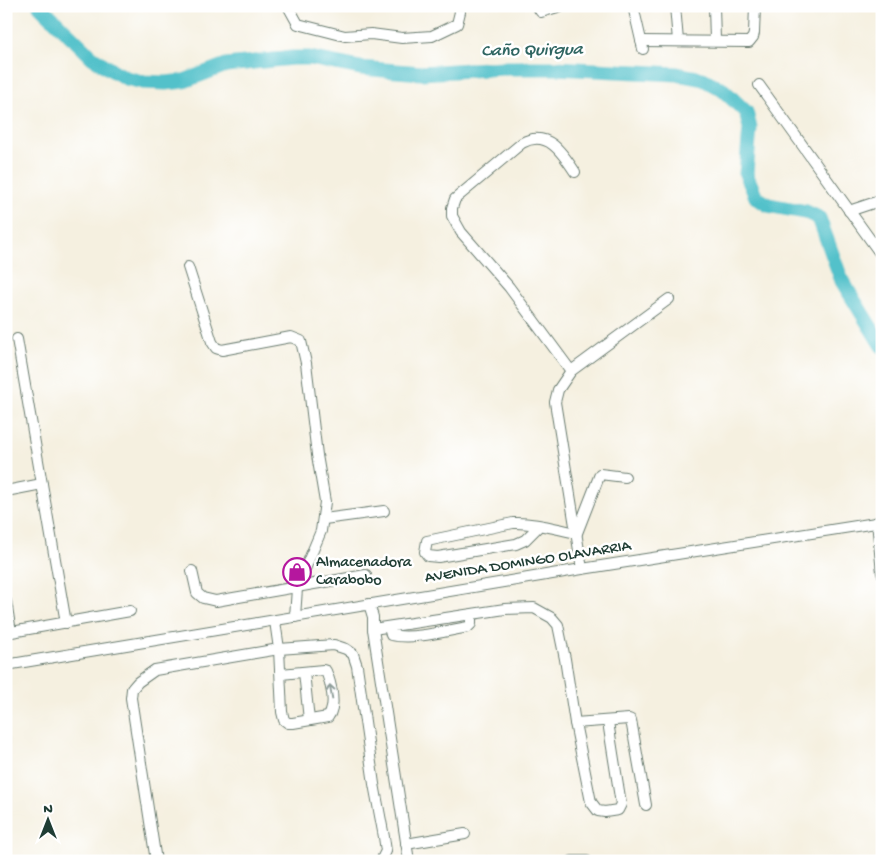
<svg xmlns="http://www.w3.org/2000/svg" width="888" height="867" font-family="'Gochi Hand',sans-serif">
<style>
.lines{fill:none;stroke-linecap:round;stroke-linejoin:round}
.river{stroke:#53c1ca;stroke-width:15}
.minor-casing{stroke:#6a7c70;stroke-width:12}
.minor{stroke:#fff;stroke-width:10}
.oneway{stroke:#8f9e9a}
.labels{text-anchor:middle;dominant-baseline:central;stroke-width:5;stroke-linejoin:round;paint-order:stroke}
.poi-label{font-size:16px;fill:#1f3d34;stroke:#fff;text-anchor:start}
.street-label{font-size:16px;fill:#1f3d34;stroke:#fff}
.water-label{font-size:18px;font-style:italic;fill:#2f6561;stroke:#fff}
</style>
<rect width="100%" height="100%" fill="#fff"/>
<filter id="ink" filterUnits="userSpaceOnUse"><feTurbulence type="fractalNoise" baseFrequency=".02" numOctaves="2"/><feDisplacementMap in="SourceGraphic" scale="10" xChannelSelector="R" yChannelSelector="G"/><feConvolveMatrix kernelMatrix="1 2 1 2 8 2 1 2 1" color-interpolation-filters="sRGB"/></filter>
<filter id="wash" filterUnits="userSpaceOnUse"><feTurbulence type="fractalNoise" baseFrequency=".0096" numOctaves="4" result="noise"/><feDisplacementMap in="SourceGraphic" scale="20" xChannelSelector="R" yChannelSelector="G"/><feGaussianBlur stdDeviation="1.12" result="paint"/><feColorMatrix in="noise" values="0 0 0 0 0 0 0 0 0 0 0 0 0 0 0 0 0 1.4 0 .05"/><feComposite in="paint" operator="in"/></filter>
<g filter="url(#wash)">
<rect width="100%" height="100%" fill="#f5f0e0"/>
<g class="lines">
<polyline class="river" points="40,6 92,57 110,69 126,78 143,82 166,83 184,81 226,65 292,58 310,58 360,68 421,73 503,68 555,68 677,74 703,79 723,90 746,112 750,128 746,174 756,197 768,205 806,212 819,218 842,281 882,346"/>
</g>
</g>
<g filter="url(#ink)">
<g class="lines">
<defs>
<g id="minor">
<polyline points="288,6 298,24 345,36 371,34 402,38 432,36 457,24 460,12 459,6"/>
<polyline points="537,6 541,12 561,6"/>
<polyline points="633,6 643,49"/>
<polyline points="675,6 678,41"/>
<polyline points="714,6 715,40"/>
<polyline points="641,41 749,42 753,37 754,33 755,6"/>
<polyline points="759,85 882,256"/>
<polyline points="849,211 882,200"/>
<polyline points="188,267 212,342 216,348 222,350 291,337 301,341 306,363 317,455 325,502 321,531 297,588 295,617"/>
<polyline points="17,339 66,623"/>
<path d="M571 371 509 287 461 232 452 216V208L455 199 522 143C547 129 562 152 575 172"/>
<polyline points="6,491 42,484"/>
<polyline points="324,519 384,511"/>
<polyline points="877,522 882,573"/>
<path d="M539 526 525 540 516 544 438 557 428 556 425 552 427 541 513 523C534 522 556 529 577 533L600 474 625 477"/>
<polyline points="582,569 555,402 558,390 571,371 669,299"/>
<polyline points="192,571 197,593 203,598 216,601 366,575"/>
<polyline points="6,601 11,632"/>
<polyline points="369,604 373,617 373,629 409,861"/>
<path d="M275 621 279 649 282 712 284 720 288 723H293L328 717C337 706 331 683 326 671L323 670 281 674"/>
<path d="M389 627 391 635C413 640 445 631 468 627L471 624V615"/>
<polyline points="373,629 505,609 534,608 552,618 558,625 565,659 575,723 591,802 598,811 605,812 618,810 621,804 608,722"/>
<polyline points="6,633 130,611"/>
<polyline points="6,665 582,569 882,522"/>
<polyline points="304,672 309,720"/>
<polyline points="575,723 629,719 631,720 646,805"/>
<polyline points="406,844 465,834"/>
<polyline points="156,861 131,698 132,689 138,682 155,670 279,649 334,645 346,649 353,654 357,666 374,784 384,837 386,851 381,861"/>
<polyline points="572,861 587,861"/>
</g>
</defs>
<use href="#minor" class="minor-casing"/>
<use href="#minor" class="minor"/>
</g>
<defs><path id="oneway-shaft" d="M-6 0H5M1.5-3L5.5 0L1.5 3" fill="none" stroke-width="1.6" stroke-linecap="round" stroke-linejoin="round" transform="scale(1.25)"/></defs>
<use class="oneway" href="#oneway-shaft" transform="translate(331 692) rotate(-100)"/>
</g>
<defs>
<symbol id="shop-ring" viewBox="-11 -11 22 22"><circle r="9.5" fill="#fff" stroke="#b5179e" stroke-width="1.5"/><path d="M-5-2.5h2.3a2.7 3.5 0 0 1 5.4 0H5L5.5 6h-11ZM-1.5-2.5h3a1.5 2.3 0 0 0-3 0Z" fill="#b5179e"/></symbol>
</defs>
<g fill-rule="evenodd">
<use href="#shop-ring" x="281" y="556" width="32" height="32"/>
</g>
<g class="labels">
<g class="poi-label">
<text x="316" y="563">Almacenadora<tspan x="316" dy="18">Carabobo</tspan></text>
</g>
<g class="street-label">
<text transform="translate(528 563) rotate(-9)">AVENIDA DOMINGO OLAVARRIA</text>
</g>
<g class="water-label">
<text transform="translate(532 51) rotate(-1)">Caño Quirgua</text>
</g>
</g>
<rect width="888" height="867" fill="none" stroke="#fff" stroke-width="25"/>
<g transform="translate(48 820)" stroke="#ffffff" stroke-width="4" paint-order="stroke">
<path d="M0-4L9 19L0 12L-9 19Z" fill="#1f3d34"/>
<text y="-8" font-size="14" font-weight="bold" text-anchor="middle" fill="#1f3d34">N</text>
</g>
</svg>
